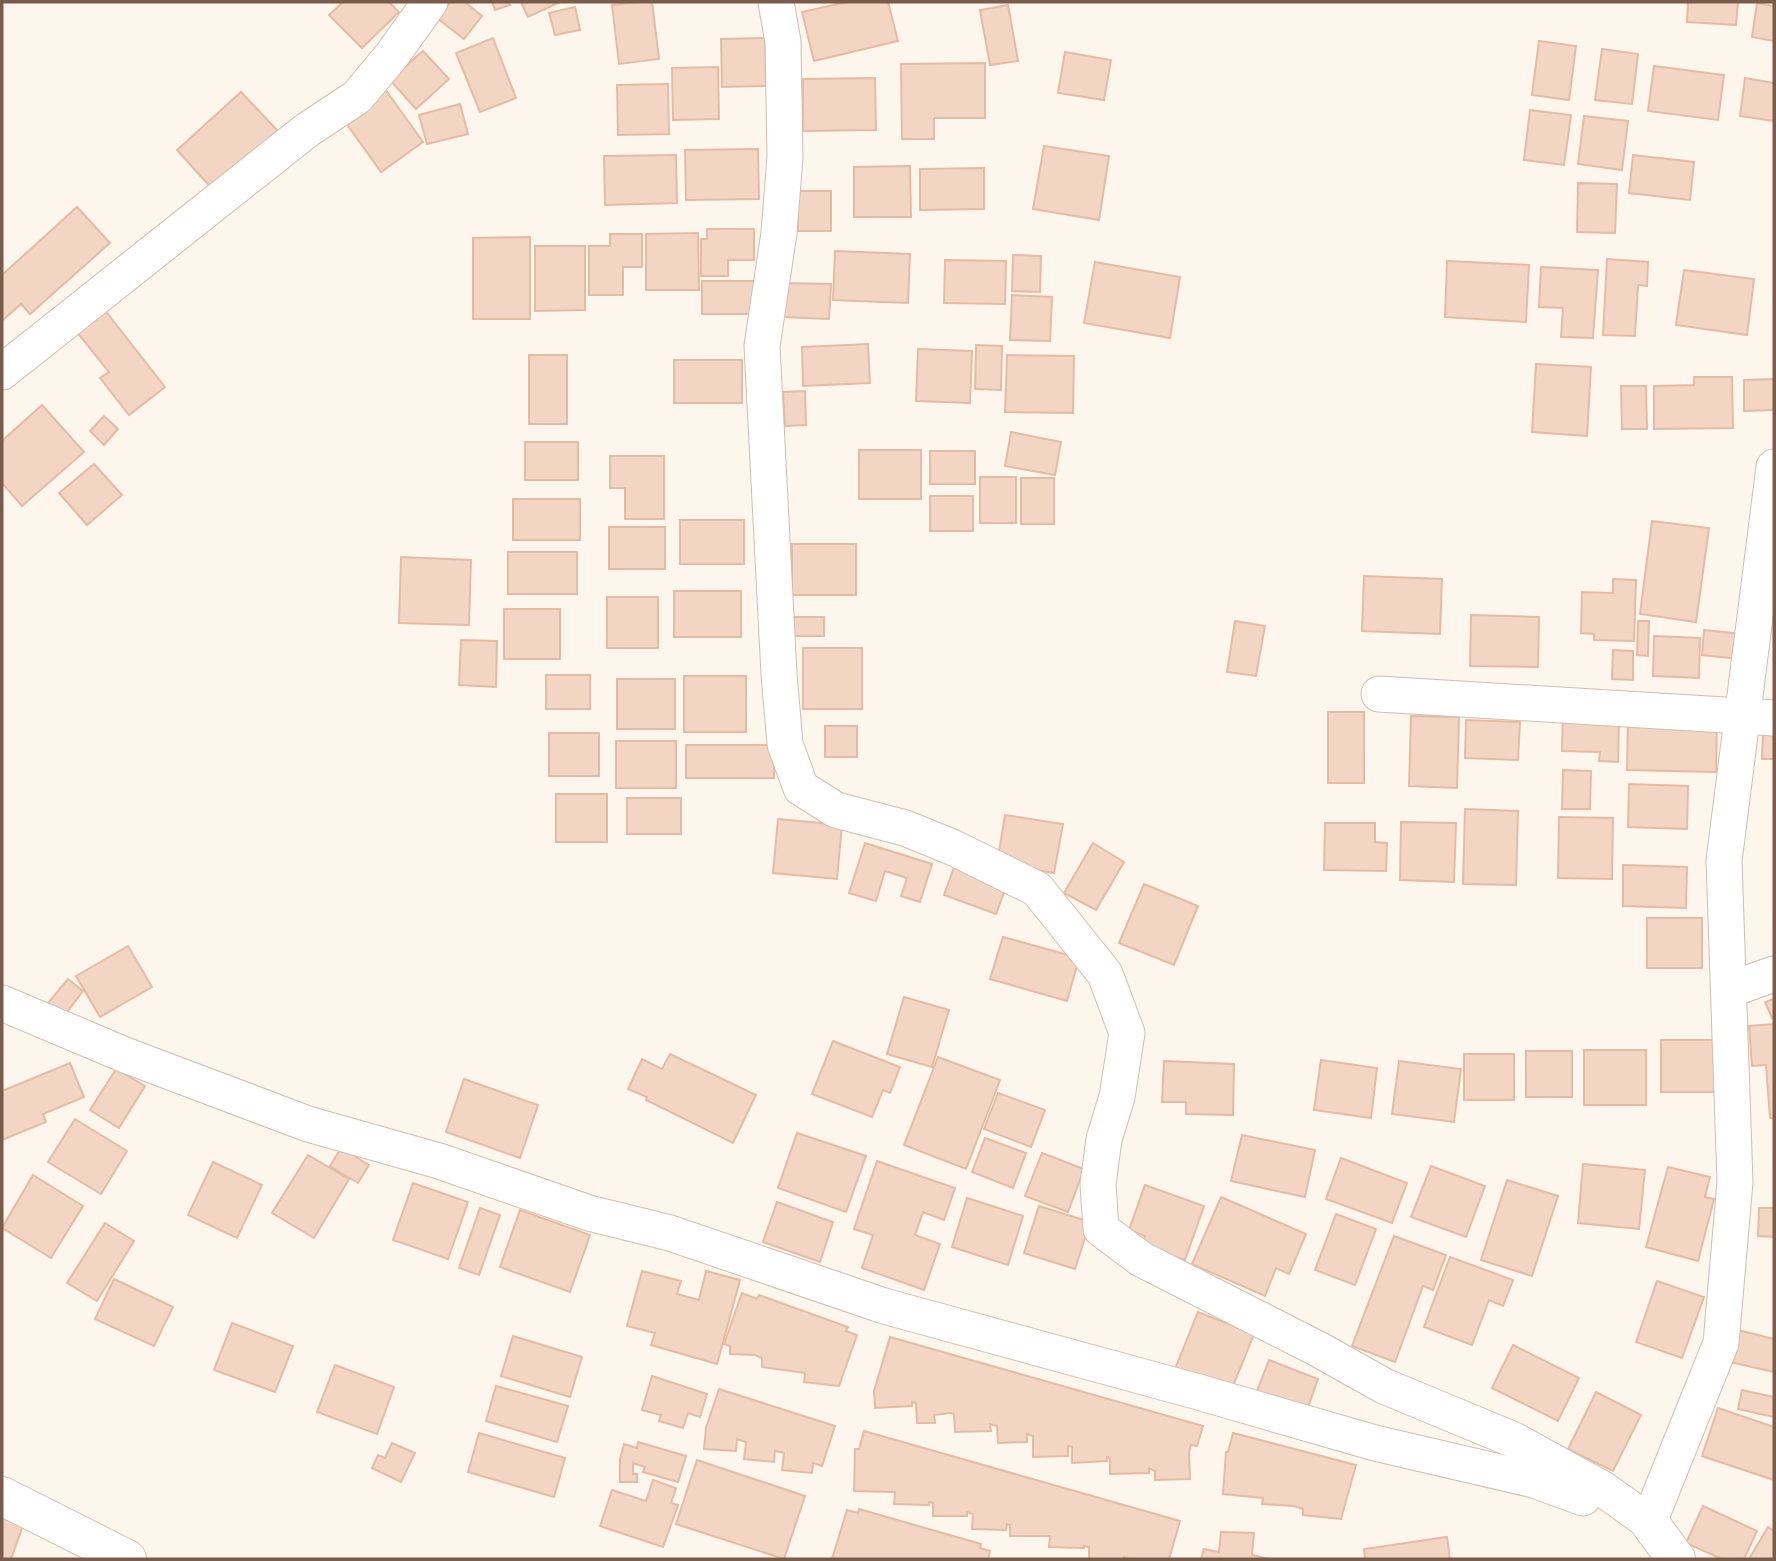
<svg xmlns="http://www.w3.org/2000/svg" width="1776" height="1561" font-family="Montserrat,sans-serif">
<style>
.building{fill:#f3d5c3;stroke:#e6bba3;stroke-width:2}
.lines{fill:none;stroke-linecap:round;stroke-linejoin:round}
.street-casing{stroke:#d1beb0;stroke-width:37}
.secondary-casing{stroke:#d6c0b0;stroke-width:40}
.street{stroke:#fff;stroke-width:35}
.secondary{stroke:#fff;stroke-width:38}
</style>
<rect width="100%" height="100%" fill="#fdf6ec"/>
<g class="building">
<polygon points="343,2 389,2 399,12 362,48 329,15"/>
<polygon points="450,2 465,2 482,16 464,39 437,18"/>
<polygon points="492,2 508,2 510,5 495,10"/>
<polygon points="521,2 560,2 528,17"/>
<polygon points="638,2 652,2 659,59 619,64 612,5"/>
<polygon points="847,2 888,2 898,41 814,61 802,12"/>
<polygon points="1688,2 1738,2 1736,25 1687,22"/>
<polygon points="1757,3 1774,6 1774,41 1752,37"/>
<polygon points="1008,5 1018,61 990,65 980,10"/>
<polygon points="575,7 580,30 555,35 549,13"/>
<polygon points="493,38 516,98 480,112 456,53"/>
<polygon points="765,38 766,86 722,87 721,39"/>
<polygon points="1539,41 1576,46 1569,100 1532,95"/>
<polygon points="1602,49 1638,54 1632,104 1595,100"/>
<polygon points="423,51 449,79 416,109 390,80"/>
<polygon points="1065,52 1111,60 1104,100 1058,93"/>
<polygon points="985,63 985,118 934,118 934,139 902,139 901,64"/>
<polygon points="1654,66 1724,75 1718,120 1648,111"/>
<polygon points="718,67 719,119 673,120 672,68"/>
<polygon points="875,78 876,130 803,131 803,79"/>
<polygon points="1745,78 1774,83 1774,121 1740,116"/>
<polygon points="668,84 669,134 618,135 617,85"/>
<polygon points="385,89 423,142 381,172 343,119"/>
<polygon points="241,92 278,131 214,191 177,150"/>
<polygon points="460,104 468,134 427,144 419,115"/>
<polygon points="1530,110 1571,115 1564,165 1524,160"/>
<polygon points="1584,116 1628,121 1622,170 1578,164"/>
<polygon points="1044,146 1109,156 1099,220 1033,209"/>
<polygon points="758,149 759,199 686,200 685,150"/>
<polygon points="676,155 677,203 605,205 604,156"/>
<polygon points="1633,155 1694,162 1690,200 1629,193"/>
<polygon points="910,166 911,217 854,217 854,167"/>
<polygon points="984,168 984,209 920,210 920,169"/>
<polygon points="1578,183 1617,184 1615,233 1577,232"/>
<rect x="798" y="191" width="33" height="40"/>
<polygon points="77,207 110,243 30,314 21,304 2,321 2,275"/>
<polygon points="707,229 754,229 754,260 728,260 728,276 701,276 701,239 707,239"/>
<polygon points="698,233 699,290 646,290 646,234"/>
<polygon points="610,234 642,234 642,267 623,267 623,295 589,295 589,246 610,246"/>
<polygon points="530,237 530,319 473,319 473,238"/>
<polygon points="535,246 585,246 585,310 535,311"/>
<polygon points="835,251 910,254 908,303 833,300"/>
<polygon points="1013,255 1041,256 1040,292 1012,291"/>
<polygon points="1607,259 1648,262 1647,286 1638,285 1635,336 1603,335"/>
<polygon points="945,260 1006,261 1005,304 944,303"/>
<polygon points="1447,261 1529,265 1526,322 1445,317"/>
<polygon points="1095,262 1180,277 1170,338 1084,323"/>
<polygon points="1541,267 1598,270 1593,338 1561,337 1563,308 1539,307"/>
<polygon points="1684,270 1754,279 1747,335 1676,325"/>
<rect x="702" y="281" width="54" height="33"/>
<polygon points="784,283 831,284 829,319 782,317"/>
<polygon points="1012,295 1052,297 1050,341 1010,340"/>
<polygon points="104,309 165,387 129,415 100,378 109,372 76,331"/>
<polygon points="868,344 870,383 803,386 802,347"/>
<polygon points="976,345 1002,346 1001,390 975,389"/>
<polygon points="918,349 972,351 970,403 916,401"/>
<rect x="529" y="355" width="38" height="69"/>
<polygon points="1007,355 1074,356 1073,413 1005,412"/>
<rect x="674" y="360" width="68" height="43"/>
<polygon points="1536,364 1591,367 1587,436 1532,432"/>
<polygon points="1694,377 1732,377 1733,428 1654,429 1654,386 1694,385"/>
<polygon points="1774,379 1774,410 1744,411 1744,380"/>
<polygon points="1621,386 1646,386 1647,429 1622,429"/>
<polygon points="805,391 806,425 785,426 783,392"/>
<polygon points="42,405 84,452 22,506 2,483 2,441"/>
<polygon points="104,416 118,429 104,445 90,431"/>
<polygon points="1011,432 1061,442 1055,475 1005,466"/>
<rect x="525" y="442" width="53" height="38"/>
<rect x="859" y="450" width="62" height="49"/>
<rect x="930" y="451" width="45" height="33"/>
<polygon points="610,456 664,456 664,519 625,519 625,488 610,488"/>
<polygon points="94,464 122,495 87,525 59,493"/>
<rect x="980" y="477" width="36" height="46"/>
<rect x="1021" y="478" width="33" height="46"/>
<rect x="930" y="496" width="43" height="35"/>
<rect x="513" y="499" width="67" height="41"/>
<rect x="680" y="520" width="64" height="44"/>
<polygon points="1652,521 1709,528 1696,622 1640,614"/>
<rect x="609" y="527" width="56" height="42"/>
<rect x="792" y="544" width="64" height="51"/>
<rect x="508" y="552" width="69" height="42"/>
<polygon points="401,557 471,560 469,625 399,623"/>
<polygon points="1364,576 1442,579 1440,634 1362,631"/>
<polygon points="1613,579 1636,580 1634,641 1594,640 1594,634 1581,633 1582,592 1613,593"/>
<rect x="674" y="591" width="67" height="46"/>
<rect x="607" y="597" width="51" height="51"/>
<rect x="504" y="609" width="56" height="50"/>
<polygon points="1471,615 1539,617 1538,667 1470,666"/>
<rect x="793" y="617" width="31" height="19"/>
<polygon points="1235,621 1265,626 1256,676 1227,672"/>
<polygon points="1638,621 1649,621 1648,656 1637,655"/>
<polygon points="1704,630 1742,634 1739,659 1702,655"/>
<polygon points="1654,636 1700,638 1699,678 1653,676"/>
<polygon points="461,640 497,641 496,687 459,685"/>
<rect x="803" y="648" width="59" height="61"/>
<polygon points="1613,650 1633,651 1633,680 1612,679"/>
<rect x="546" y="675" width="44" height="34"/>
<rect x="684" y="676" width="62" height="56"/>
<rect x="617" y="679" width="58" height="50"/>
<rect x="1328" y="712" width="36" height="71"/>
<polygon points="1563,714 1619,716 1618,762 1599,761 1600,752 1562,751"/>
<polygon points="1411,716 1459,717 1457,788 1409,786"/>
<polygon points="1628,716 1717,718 1716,772 1627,770"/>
<polygon points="1466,720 1520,722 1518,760 1465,758"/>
<rect x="825" y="726" width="32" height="31"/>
<polygon points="1763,732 1774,732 1774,759 1762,759"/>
<rect x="549" y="733" width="50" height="43"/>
<rect x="616" y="741" width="60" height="47"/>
<rect x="686" y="745" width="88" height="33"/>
<polygon points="1563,770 1591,771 1590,809 1562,809"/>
<polygon points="1629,784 1688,786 1687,829 1628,827"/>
<rect x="556" y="794" width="51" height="48"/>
<rect x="627" y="798" width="54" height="36"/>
<polygon points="1465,809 1518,811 1516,885 1463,884"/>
<polygon points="1005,815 1063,824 1054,873 997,864"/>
<polygon points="1559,817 1613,818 1612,879 1558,878"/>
<polygon points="778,819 842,825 837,879 773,873"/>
<polygon points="1401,822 1456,823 1454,882 1400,880"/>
<polygon points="1325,823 1375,823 1375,842 1387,843 1386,871 1324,870"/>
<polygon points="865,843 932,864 920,902 901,896 907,878 885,871 876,901 849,893"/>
<polygon points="1093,843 1124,862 1096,910 1064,893"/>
<polygon points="957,859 1009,879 996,914 944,895"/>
<polygon points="1623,865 1687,867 1686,908 1623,906"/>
<polygon points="1144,884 1198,906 1174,965 1119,943"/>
<rect x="1647" y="918" width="55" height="50"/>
<polygon points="1003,937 1079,958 1067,1001 990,979"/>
<polygon points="128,946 152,987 100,1017 76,976"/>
<polygon points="68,979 83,991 64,1016 48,1003"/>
<polygon points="904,997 949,1010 932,1067 887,1054"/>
<polygon points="1774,999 1774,1018 1772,1018 1765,1002"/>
<polygon points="1774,1024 1774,1118 1770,1118 1766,1065 1752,1066 1749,1026"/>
<rect x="1661" y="1040" width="66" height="52"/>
<polygon points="833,1041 900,1067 890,1093 883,1090 872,1117 812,1094"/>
<rect x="1584" y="1050" width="62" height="55"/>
<rect x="1526" y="1051" width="46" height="46"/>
<polygon points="670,1054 756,1095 733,1143 646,1100 647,1097 628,1089 642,1059 662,1069"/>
<rect x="1464" y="1054" width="50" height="46"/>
<polygon points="938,1057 1000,1080 966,1169 904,1145"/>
<polygon points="1321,1060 1377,1068 1371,1118 1314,1110"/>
<polygon points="1164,1061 1234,1064 1233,1115 1186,1114 1186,1102 1162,1102"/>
<polygon points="1399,1061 1461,1069 1454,1122 1392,1114"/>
<polygon points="70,1063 84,1097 43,1114 46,1122 2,1140 2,1091"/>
<polygon points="116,1069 145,1086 119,1128 90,1110"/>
<polygon points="464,1079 538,1105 520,1158 446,1132"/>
<polygon points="998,1093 1045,1110 1031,1147 984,1129"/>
<polygon points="75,1119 127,1151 101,1194 48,1162"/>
<polygon points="797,1133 866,1156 846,1212 778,1188"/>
<polygon points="1242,1135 1315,1150 1305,1197 1231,1181"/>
<polygon points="985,1138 1026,1153 1013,1188 972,1172"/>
<polygon points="341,1148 369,1165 358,1183 330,1166"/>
<polygon points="1042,1153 1084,1169 1068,1212 1025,1196"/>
<polygon points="308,1155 349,1179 314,1238 272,1213"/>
<polygon points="1341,1158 1407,1183 1392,1223 1326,1199"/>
<polygon points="877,1161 955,1188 944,1220 923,1212 915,1235 940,1244 924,1290 862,1268 873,1235 854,1229"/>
<polygon points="213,1162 262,1185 237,1238 188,1215"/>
<polygon points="1583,1164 1645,1170 1639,1229 1578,1223"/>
<polygon points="1431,1166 1485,1186 1466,1237 1411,1217"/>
<polygon points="1668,1167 1710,1177 1705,1197 1714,1199 1698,1261 1646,1247"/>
<polygon points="33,1175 83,1206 51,1258 2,1228"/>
<polygon points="1507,1180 1558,1196 1532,1276 1481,1260"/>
<polygon points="413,1183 468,1202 448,1259 393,1240"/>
<polygon points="1145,1185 1204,1206 1185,1260 1142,1245 1145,1236 1129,1230"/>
<polygon points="1221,1197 1306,1234 1289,1274 1276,1268 1265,1296 1192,1264"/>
<polygon points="967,1198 1023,1216 1008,1265 952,1247"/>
<polygon points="777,1202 833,1222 820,1262 763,1242"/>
<polygon points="1039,1206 1090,1222 1075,1269 1024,1253"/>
<polygon points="480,1208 500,1215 479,1275 459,1268"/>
<polygon points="1759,1208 1774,1208 1774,1237 1758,1236"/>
<polygon points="520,1210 590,1235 570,1292 500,1267"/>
<polygon points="1336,1214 1376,1229 1355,1285 1315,1270"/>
<polygon points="105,1223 134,1241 97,1301 67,1283"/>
<polygon points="1394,1236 1446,1255 1433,1290 1423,1286 1395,1362 1352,1346"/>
<polygon points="1450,1257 1513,1280 1503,1306 1489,1300 1472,1345 1424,1327"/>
<polygon points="642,1271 681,1281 677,1294 699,1300 706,1271 740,1280 717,1364 651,1345 655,1333 627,1326"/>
<polygon points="114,1279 173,1307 154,1346 95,1319"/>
<polygon points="1657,1281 1704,1297 1682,1358 1636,1342"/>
<polygon points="742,1293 757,1299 759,1295 848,1327 846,1331 857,1335 839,1386 804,1382 805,1373 762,1367 762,1358 755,1355 730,1354 730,1346 724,1344"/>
<polygon points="1198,1312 1254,1334 1231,1391 1175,1369"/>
<polygon points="232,1323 293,1346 275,1392 214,1370"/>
<polygon points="1738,1330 1774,1339 1774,1372 1730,1362"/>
<polygon points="513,1336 582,1357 570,1397 501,1376"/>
<polygon points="890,1337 1203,1426 1197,1446 1191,1445 1189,1453 1190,1479 1155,1480 1155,1471 1149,1468 1149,1473 1110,1474 1110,1458 1107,1457 1107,1461 1072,1463 1072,1447 1068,1446 1068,1456 1033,1457 1033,1436 1027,1434 1027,1442 998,1443 997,1426 990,1424 991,1431 955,1432 954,1414 950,1413 934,1415 935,1423 917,1423 916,1403 912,1402 912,1406 875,1408 874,1391"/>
<polygon points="1513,1345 1579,1378 1558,1421 1492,1388"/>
<polygon points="1269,1360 1318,1379 1307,1410 1257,1391"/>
<polygon points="335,1365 394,1387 377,1434 317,1412"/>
<polygon points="652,1376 707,1394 700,1417 688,1413 683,1428 659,1421 661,1415 642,1410"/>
<polygon points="496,1386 568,1406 557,1442 486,1421"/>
<polygon points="719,1389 835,1426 822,1466 813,1463 812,1473 782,1470 784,1453 775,1451 774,1462 744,1459 746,1442 737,1439 736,1451 704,1449 706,1428"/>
<polygon points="1742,1390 1774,1397 1774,1417 1738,1409"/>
<polygon points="1596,1392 1641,1415 1613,1471 1568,1449"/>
<polygon points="1718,1408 1774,1427 1774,1480 1702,1456"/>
<polygon points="864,1431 1180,1521 1169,1559 1129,1559 1124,1557 1124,1559 1089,1559 1089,1547 1084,1546 1084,1548 1049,1547 1050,1536 1010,1536 1010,1525 1007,1524 1006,1530 972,1529 973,1514 967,1512 967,1516 933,1516 933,1503 929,1502 929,1505 894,1504 895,1492 854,1491 855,1449 859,1449"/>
<polygon points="479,1433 565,1458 554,1497 468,1472"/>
<polygon points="1233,1433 1356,1465 1341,1519 1303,1515 1303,1509 1294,1506 1262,1504 1263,1498 1223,1494 1226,1452 1228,1452"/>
<polygon points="638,1442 686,1456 678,1482 643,1472 645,1467 633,1463 633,1474 637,1474 637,1482 620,1482 620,1459 624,1444 637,1448"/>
<polygon points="392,1443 415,1453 401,1482 372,1468 378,1455 385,1458"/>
<polygon points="697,1460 805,1496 784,1559 676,1524"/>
<polygon points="653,1480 676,1488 671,1503 678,1505 663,1547 600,1526 612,1490 646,1501"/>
<polygon points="1703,1506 1757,1531 1744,1559 1722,1559 1686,1543"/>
<polygon points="859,1509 981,1544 980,1548 990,1551 988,1559 832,1559 847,1510 858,1513"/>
<polygon points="2,1515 24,1523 11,1559 2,1559"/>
<polygon points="1768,1527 1774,1531 1774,1559 1749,1559"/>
<polygon points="1221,1532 1254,1533 1252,1555 1269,1559 1201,1559 1204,1549 1219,1552"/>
<polygon points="1447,1537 1450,1559 1365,1559 1364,1549"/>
</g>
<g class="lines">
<defs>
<g id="street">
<polyline points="776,2 783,42 785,157 779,233 762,346 779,674 785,744 801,788 836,810 905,828 954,848 1037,889 1105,974 1127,1033 1117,1097 1104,1139 1098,1184 1101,1229 1141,1259 1318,1349 1384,1386 1514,1440 1603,1489 1649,1522"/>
<polyline points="2,372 307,130 357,97 392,55 430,2"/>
<polyline points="1379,694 1774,718"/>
<polyline points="1729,990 1774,974"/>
<polyline points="2,1003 125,1055 308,1124 439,1161 589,1213 670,1233 884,1306 1195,1391 1375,1443 1534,1480 1583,1498"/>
<polyline points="1649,1522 1721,1343 1735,1182 1724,861 1774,467"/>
</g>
<g id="secondary">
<polyline points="2,1496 127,1559"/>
<polyline points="1649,1522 1676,1559"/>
</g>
</defs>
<use href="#street" class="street-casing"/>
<use href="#secondary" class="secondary-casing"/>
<use href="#street" class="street"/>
<use href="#secondary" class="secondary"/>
</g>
<rect width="1776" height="1561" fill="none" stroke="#7a5c4d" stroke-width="7"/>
</svg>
